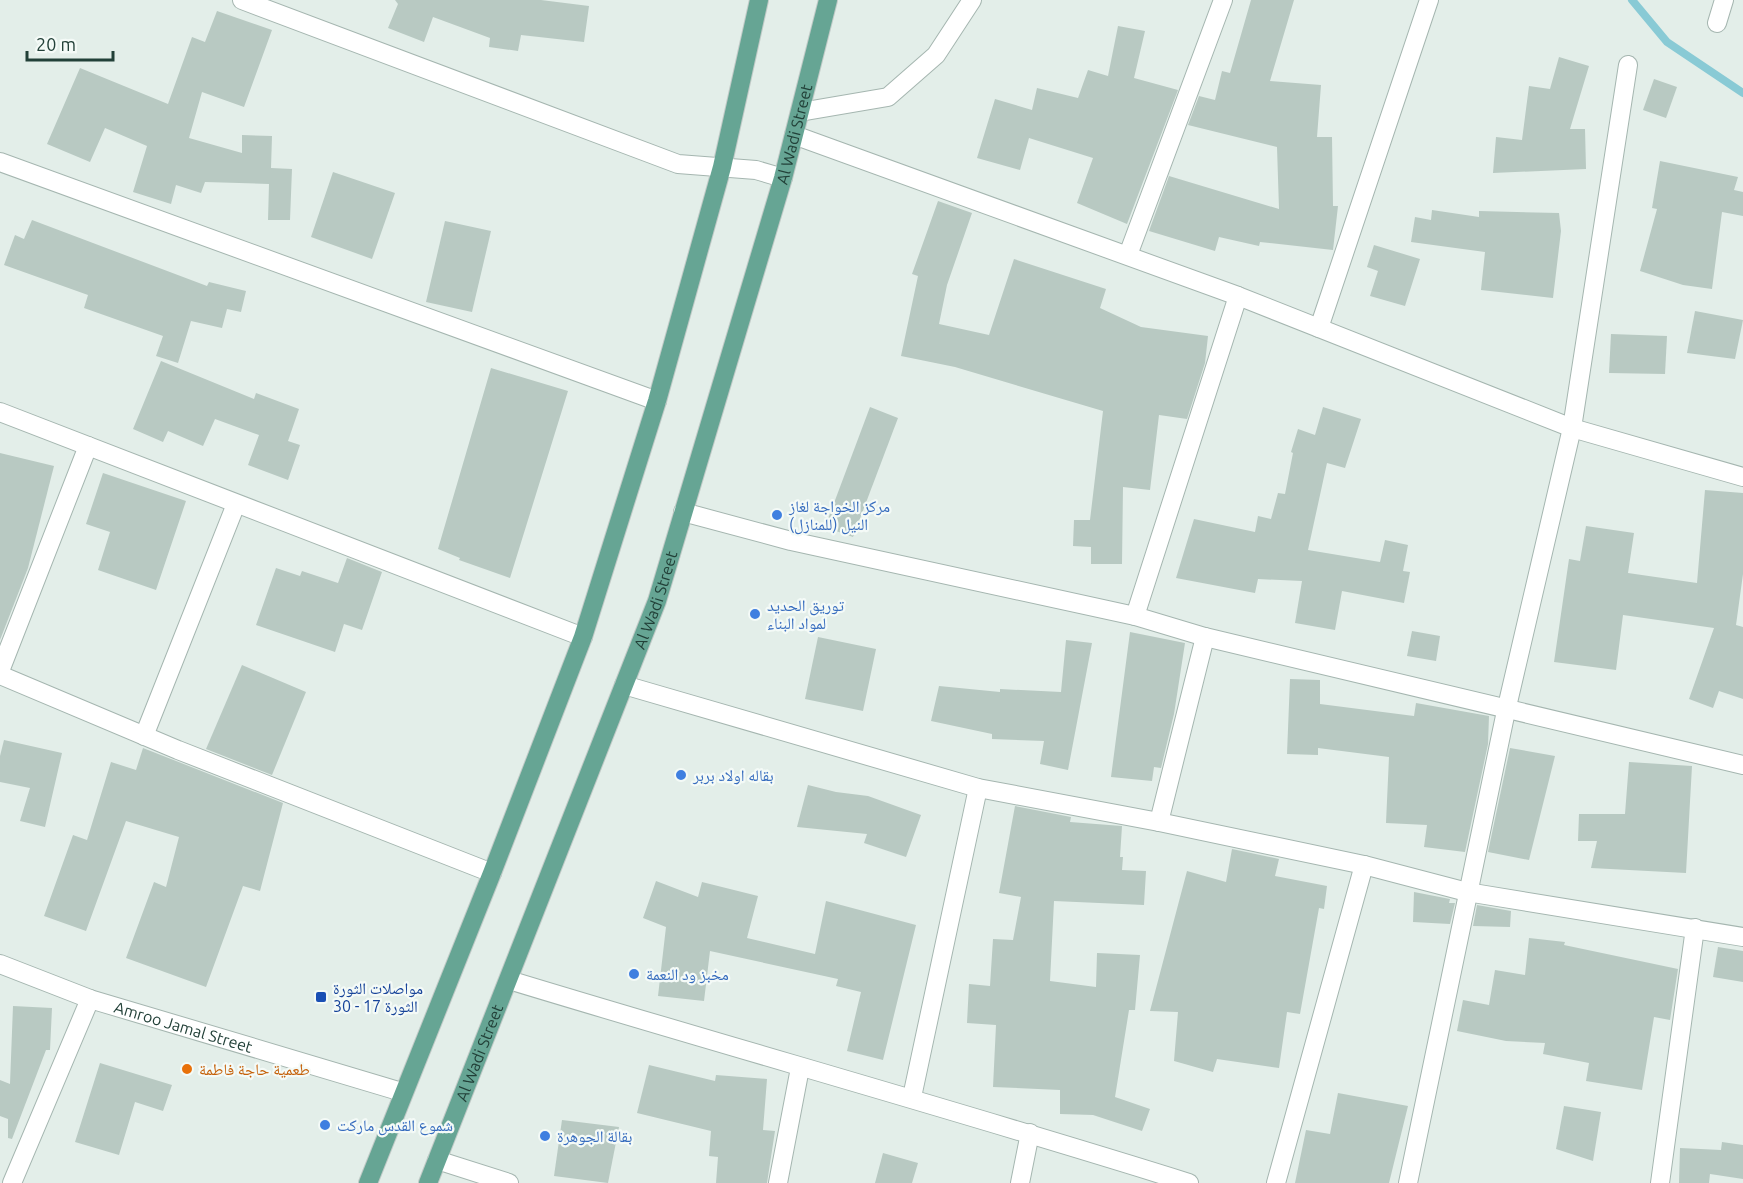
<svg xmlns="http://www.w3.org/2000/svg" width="1743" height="1183" font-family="Ubuntu,'Noto Naskh Arabic',sans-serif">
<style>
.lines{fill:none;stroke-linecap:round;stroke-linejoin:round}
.stream{stroke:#89cad5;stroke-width:8}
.building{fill:#b8c9c2}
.minor-casing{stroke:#a5b6b0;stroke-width:20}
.major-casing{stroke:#c1cac7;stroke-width:20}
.minor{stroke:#fff;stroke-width:18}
.major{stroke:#66a594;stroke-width:18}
.shop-dot{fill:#3f7fe0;stroke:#f4faf7;stroke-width:2}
.transit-dot{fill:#1a4fb4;stroke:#f4faf7;stroke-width:2}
.food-dot{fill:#e8710a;stroke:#f4faf7;stroke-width:2}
.labels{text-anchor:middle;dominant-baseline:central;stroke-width:4.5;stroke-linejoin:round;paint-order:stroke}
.street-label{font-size:16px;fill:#224038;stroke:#f4faf7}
.shop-label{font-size:16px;fill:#366cbe;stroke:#f4faf7;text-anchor:start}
.transit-label{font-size:16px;fill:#164399;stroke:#f4faf7;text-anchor:start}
.food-label{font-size:16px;fill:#c56008;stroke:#f4faf7;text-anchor:start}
</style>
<rect width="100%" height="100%" fill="#e3eee9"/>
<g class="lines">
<polyline class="stream" points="1632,0 1667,42 1743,93"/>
</g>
<g class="building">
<polygon points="395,0 541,0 589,6 584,42 521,35 518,51 489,47 490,38 433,17 424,42 388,28 398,4"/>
<polygon points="1251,0 1294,0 1270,81 1321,85 1317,137 1332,137 1333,206 1338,206 1333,250 1260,242 1259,246 1219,237 1215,251 1149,231 1169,176 1279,209 1277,147 1188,125 1199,96 1215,100 1222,71 1230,73"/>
<polygon points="217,11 272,30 244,107 202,92 189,138 242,153 242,135 272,136 271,168 292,169 290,220 268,220 269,184 205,182 201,193 176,185 171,204 133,192 147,146 105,128 90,162 47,144 80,68 168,104 192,37 205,42"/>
<polygon points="1118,26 1145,31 1134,78 1178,90 1127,224 1077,203 1093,158 1029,138 1020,170 977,158 995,99 1032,110 1037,88 1078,98 1088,70 1108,76"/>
<polygon points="1559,57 1589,66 1570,129 1585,129 1586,169 1493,173 1496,137 1522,140 1529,86 1550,89"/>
<polygon points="1654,79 1677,87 1666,118 1643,110"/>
<polygon points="1660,161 1738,177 1734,190 1743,192 1743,216 1722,212 1712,289 1683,285 1640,271 1657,209 1652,208"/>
<polygon points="333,172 395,193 372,259 311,237"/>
<polygon points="938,201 972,213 947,285 939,324 989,335 1014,259 1106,289 1100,308 1141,327 1208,336 1205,363 1187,419 1159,415 1150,490 1123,487 1122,564 1091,564 1091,547 1073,546 1074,520 1090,520 1103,411 955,367 901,356 918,276 912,274"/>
<polygon points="1432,210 1479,217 1479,211 1559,213 1561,231 1553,298 1481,290 1485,252 1411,242 1415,217 1431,220"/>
<polygon points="32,220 207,286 209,282 246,291 241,312 227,309 222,328 191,321 178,363 156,356 163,336 84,308 88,295 4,265 15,235 24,239"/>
<polygon points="445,221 491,231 472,312 426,302"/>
<polygon points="1374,245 1420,259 1405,306 1370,296 1378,271 1367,267"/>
<polygon points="1695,311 1743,320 1735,359 1687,353"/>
<polygon points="1611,334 1667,336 1665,374 1609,373"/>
<polygon points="161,361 254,399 256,393 299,409 288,441 300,445 288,480 248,465 259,435 215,419 203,446 168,431 163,442 133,429"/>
<polygon points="491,368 568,391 510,578 459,560 460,558 438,549"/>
<polygon points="870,407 898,418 853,537 825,527"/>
<polygon points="1323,407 1361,419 1345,468 1327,463 1308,550 1380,562 1385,540 1408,545 1403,571 1410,572 1404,603 1342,591 1335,630 1295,623 1302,581 1258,579 1255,593 1176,578 1194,519 1255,532 1258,516 1271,519 1278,493 1285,494 1293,453 1291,452 1298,429 1315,435"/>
<polygon points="0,453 54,466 28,568 0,640"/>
<polygon points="103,473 186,501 156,590 98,570 110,532 86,524"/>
<polygon points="1705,490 1743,493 1743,574 1736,625 1743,627 1743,699 1719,691 1713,708 1689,699 1714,628 1623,615 1616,670 1554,662 1569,559 1580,561 1586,526 1634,533 1628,573 1697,583"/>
<polygon points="347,558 382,572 362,630 344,624 335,652 256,625 276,568 300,576 302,571 338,583"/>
<polygon points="1412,631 1440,636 1436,661 1407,656"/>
<polygon points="1130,632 1185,643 1174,714 1161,768 1154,767 1152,781 1111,777"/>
<polygon points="818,637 876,649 863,711 805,699"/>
<polygon points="1066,640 1092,643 1068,770 1040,764 1044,741 992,739 992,734 931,721 939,686 1000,692 1000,689 1061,692"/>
<polygon points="242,665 306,692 272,775 206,749"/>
<polygon points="1290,679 1320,680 1320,704 1414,716 1416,703 1489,716 1488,744 1465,852 1424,847 1427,825 1386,823 1389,757 1318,748 1318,755 1287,754"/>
<polygon points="4,740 62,753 45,827 20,821 30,788 0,782 0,756"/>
<polygon points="143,748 283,803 260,891 243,886 206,987 126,958 154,882 166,887 179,837 126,821 86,931 44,916 73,835 87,840 111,762 136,770"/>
<polygon points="1510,748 1555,756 1529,860 1488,852"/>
<polygon points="1629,762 1692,766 1686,873 1591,868 1597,841 1578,841 1579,814 1625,814"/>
<polygon points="808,785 836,792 868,796 921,815 906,857 864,843 867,834 797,827"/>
<polygon points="1015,806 1071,817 1070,822 1122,826 1120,857 1123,857 1122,870 1146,871 1144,905 1054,901 1050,981 1096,987 1097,953 1140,955 1135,1010 1129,1010 1115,1097 1150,1109 1142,1131 1093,1115 1060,1114 1060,1090 993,1087 996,1025 967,1023 969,984 990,986 993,939 1013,940 1021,897 999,893"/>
<polygon points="1232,849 1279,859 1275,876 1327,886 1324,909 1319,908 1300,1014 1287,1012 1279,1068 1217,1059 1213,1072 1174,1061 1178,1012 1150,1011 1187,871 1226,882"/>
<polygon points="656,881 698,897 702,882 758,896 747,938 815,954 826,901 916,925 883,1060 847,1051 861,992 836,986 838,979 710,951 704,1001 658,996 666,927 643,918"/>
<polygon points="1414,892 1450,899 1449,903 1455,903 1450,924 1413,922"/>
<polygon points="1477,905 1511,911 1510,927 1473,926"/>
<polygon points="1529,938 1565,942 1564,945 1678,969 1670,1020 1654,1017 1642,1090 1586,1081 1589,1063 1543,1054 1545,1043 1506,1041 1457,1031 1463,1000 1489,1005 1495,970 1525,975"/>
<polygon points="1718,947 1743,951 1743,982 1713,977"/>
<polygon points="13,1006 52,1008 50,1050 46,1050 12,1139 8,1138 8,1119 0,1116 0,1080 10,1084"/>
<polygon points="100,1063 172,1085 163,1111 135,1102 119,1155 75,1142"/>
<polygon points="649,1065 715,1081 716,1075 767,1079 763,1130 775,1131 767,1183 716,1183 718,1157 709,1156 711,1131 637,1113"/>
<polygon points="1338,1093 1408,1106 1389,1183 1295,1183 1306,1130 1330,1134"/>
<polygon points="1564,1106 1601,1112 1593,1161 1556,1149"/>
<polygon points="562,1120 619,1127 608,1183 554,1176"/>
<polygon points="1722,1142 1743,1145 1743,1179 1710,1174 1709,1183 1679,1183 1680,1148 1721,1150"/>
<polygon points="883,1153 918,1163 912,1183 875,1183"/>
</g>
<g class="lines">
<defs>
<g id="minor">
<polyline points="242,0 678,164 756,170 783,178"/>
<polyline points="1717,23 1724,0"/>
<polyline points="800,112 888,97 936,55 972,0"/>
<polyline points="794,135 1238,296 1572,428 1743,477"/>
<polyline points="0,162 657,401"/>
<polyline points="1128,255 1223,0"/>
<polyline points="1319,328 1429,0"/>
<polyline points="0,412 583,637"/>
<polyline points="683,512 791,541 1135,616 1205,637 1743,765"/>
<polyline points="1135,616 1238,296"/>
<polyline points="0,671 88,446"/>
<polyline points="0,675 178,750 492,873"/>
<polyline points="624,685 978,788 1159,822 1364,865 1467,892 1743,937"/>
<polyline points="144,736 236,504"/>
<polyline points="1159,822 1205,637"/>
<path id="s1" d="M0 964 90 999 402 1092"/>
<path d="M509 980C736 1049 963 1112 1189 1183"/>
<polyline points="912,1097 978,788"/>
<polyline points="437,1160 509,1183"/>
<polyline points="12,1183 90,999"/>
<polyline points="778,1183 800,1068"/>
<polyline points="1020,1183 1030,1133"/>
<polyline points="1276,1183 1364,865"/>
<polyline points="1408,1183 1506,711 1572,428 1628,65"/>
<polyline points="1660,1183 1695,928"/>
</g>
<g id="major">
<polyline points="368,1183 492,873 583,637 657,401 722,167 759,0"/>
<path id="s2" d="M428 1183 657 601 783 178 828 0"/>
</g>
</defs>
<use href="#minor" class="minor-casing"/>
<use href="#major" class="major-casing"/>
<use href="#minor" class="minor"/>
<use href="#major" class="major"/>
</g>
<g class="shop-dot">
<circle cx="777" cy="515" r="6"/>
<circle cx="755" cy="614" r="6"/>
<circle cx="681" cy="775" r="6"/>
<circle cx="634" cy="974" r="6"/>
<circle cx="325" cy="1125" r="6"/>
<circle cx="545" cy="1136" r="6"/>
</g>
<rect class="transit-dot" x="315" y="991" width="12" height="12" rx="3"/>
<circle class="food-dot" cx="187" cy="1069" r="6"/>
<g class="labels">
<g class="street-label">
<text stroke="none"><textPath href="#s2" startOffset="1112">Al Wadi Street</textPath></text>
<text stroke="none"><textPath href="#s2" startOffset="626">Al Wadi Street</textPath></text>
<text stroke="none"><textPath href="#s1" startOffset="194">Amroo Jamal Street</textPath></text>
<text stroke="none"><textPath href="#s2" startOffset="140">Al Wadi Street</textPath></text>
</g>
<g class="shop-label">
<text x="789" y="506">مركز الخواجة لغاز<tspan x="789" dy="18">النيل (للمنازل)</tspan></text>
<text x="767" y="605">توريق الحديد<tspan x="767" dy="18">لمواد البناء</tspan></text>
<text x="693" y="775">بقاله اولاد بربر</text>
<text x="646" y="974">مخبز ود النعمة</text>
<text x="337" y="1125">شموع القدس ماركت</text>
<text x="557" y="1136">بقالة الجوهرة</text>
</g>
<g class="transit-label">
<text x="333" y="988">مواصلات الثورة<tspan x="333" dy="18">30 - الثورة 17</tspan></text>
</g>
<g class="food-label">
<text x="199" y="1069">طعمية حاجة فاطمة</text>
</g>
</g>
<path d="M27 51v9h86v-9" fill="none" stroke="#224038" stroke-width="3"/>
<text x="36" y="51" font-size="18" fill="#224038" stroke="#f4faf7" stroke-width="4.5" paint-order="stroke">20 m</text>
</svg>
